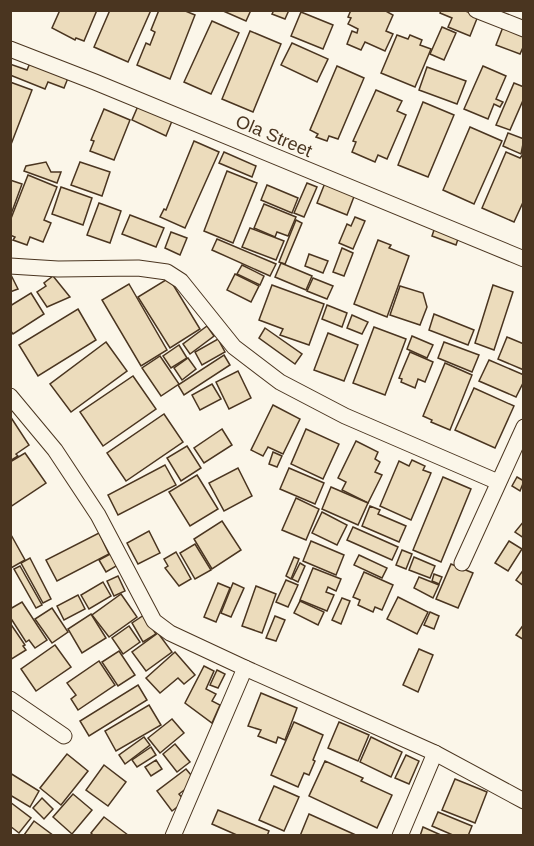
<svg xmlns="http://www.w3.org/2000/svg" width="534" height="846" font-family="Arial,sans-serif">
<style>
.building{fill:#ecdcbc;stroke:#4a3520;stroke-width:1.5}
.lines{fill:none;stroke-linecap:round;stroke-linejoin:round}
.street-casing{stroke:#4a3520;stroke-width:17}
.street{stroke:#fbf6e9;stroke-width:15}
.labels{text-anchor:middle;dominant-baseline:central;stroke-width:4.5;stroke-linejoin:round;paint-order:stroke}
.street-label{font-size:18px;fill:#4a3520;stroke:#fbf6e9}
</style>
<rect width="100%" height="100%" fill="#fbf6e9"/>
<g class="building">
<polygon points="60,10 97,10 84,41 76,38 75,40 52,28"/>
<polygon points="110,10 151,10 128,62 94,47"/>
<polygon points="159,10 183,10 195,15 170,79 137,65 146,43 150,45 155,32 151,30"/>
<polygon points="221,10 251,10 246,21"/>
<polygon points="274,10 289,10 285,19 272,14"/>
<polygon points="351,10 384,10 393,15 386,31 393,34 385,51 365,42 361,50 347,44 352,31 357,33 358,29 348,24 351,18 348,17"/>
<polygon points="441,10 463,10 478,16 470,36 448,27 452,18 440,13"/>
<polygon points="301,12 333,25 323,49 291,36"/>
<polygon points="212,21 239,33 211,94 184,82"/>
<polygon points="442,27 456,33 444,60 430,54"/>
<polygon points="503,27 524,36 524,45 520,54 496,45"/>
<polygon points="250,31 281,44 253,112 222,99"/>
<polygon points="397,35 408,39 410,35 422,40 420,45 431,49 415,87 381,73"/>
<polygon points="292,43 328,59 317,82 281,65"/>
<polygon points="30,63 68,78 64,88 48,82 45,89 10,75 10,64 27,70"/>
<polygon points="337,66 364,78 338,139 329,136 327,141 316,137 318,134 310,130"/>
<polygon points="483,66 506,76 496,99 503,102 500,107 494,104 488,119 464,109"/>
<polygon points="427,67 466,81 457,104 419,90"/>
<polygon points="10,82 32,90 10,147"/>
<polygon points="514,83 524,87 524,98 510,130 496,125"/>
<polygon points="376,90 402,101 397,111 406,115 387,159 378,155 375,162 352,152 356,142 353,141"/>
<polygon points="423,102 454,115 428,177 398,165"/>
<polygon points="138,106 172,121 166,136 132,120"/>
<polygon points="104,109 130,120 114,160 90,151 94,141 91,140"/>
<polygon points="470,127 502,141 474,204 443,190"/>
<polygon points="508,133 524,139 521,154 503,146"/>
<polygon points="194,141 219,152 185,228 160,217 164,209 166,210"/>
<polygon points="224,152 256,166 252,177 219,163"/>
<polygon points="506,152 520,158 524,153 524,200 514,222 482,208"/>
<polygon points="46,162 51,172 61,172 57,183 24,171 26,166"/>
<polygon points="80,162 110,172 102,196 71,185"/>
<polygon points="227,171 257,183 233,243 204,231"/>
<polygon points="28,175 57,187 44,220 51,223 43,242 30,237 27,245 13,240 15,237 10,235 10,221"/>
<polygon points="10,180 22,184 10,217"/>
<polygon points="307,183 317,187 304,217 294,213"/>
<polygon points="325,183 355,194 347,215 317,203"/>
<polygon points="267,185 298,198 292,213 261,200"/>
<polygon points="61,187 92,198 83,225 52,214"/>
<polygon points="99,203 121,211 110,243 87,235"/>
<polygon points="264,204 296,217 288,236 277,232 275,237 254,228"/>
<polygon points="130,215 164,228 156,247 122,234"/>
<polygon points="355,217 365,221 353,249 339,243 347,224 351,226"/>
<polygon points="296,220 302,223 285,264 279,262"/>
<polygon points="435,227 459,236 456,245 432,236"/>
<polygon points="250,228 284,241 276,260 242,247"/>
<polygon points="171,232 187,238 180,255 165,248"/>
<polygon points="217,239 276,264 270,276 212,250"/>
<polygon points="378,240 391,245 389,248 409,256 387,317 354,304"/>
<polygon points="342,248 353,253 344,276 333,272"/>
<polygon points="309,254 328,261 323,273 305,266"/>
<polygon points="281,263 312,276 306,290 275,277"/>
<polygon points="242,265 264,276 260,285 237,274"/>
<polygon points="10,273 18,289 10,292"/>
<polygon points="235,274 259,286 251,302 227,290"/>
<polygon points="53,276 70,297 47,307 37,292 46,286 44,283"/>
<polygon points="169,278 200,329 170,348 138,297"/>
<polygon points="313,278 333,286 327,299 307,291"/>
<polygon points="129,284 167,350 141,366 102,300"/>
<polygon points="272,285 324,304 309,345 280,335 283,329 259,320"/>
<polygon points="493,285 513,292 494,350 475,343"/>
<polygon points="400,286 423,293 427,307 420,325 390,315"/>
<polygon points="31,293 44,314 13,334 10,330 10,306"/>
<polygon points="327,305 347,313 342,327 322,319"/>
<polygon points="78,309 96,340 38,376 19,345"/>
<polygon points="434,314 474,330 468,345 429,330"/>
<polygon points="352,315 368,322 362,334 347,328"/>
<polygon points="207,326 214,336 190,354 183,344"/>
<polygon points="374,327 406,339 385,395 353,383"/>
<polygon points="265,328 302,354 295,364 259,338"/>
<polygon points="328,333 358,345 344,381 314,370"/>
<polygon points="412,336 433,345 427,358 407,349"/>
<polygon points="507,337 524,344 524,370 498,359"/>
<polygon points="218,339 225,352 202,365 195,352"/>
<polygon points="106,342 127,371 71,412 50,384"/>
<polygon points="444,342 479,355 472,372 438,358"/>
<polygon points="179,345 187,358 171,368 163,356"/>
<polygon points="410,352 433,362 425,382 418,379 415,388 401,382 402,379 399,378"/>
<polygon points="224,355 230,365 184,395 178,385"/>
<polygon points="160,356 179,384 161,396 142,368"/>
<polygon points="188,358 196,369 182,380 174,368"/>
<polygon points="489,360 524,375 524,381 516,397 479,381"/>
<polygon points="445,363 472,375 450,430 431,422 432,420 423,416"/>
<polygon points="238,371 251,398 229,409 216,382"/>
<polygon points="133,376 156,409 103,446 80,412"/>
<polygon points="212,384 221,399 200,410 192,395"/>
<polygon points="474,388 514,406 495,448 455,430"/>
<polygon points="273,405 300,419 283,454 268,447 263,456 251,450"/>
<polygon points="164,414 183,442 126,481 107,453"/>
<polygon points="10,416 29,445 16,454 18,456 10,461"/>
<polygon points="222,429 232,445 204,463 194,448"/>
<polygon points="306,429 339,444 323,479 291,464"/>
<polygon points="356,441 378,452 375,459 380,462 375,472 382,475 368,503 342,490 346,482 338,478"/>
<polygon points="187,446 201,468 181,481 167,458"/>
<polygon points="273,452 282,456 277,467 269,464"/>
<polygon points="25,453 46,483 10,507 10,462"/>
<polygon points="412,460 425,466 423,470 431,473 411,520 380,506 399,461 409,466"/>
<polygon points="165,465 176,485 118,515 108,495"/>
<polygon points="238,468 252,496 224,511 209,483"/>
<polygon points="289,468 324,483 315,504 280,489"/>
<polygon points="197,475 218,509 190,526 169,492"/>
<polygon points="443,477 471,489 441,562 413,550"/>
<polygon points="517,477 524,481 520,491 512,486"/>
<polygon points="331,487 368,503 358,525 322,509"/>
<polygon points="296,498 319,509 306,540 282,530"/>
<polygon points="370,506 380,510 378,514 406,526 399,542 362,526"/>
<polygon points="322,512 347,525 337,545 312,533"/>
<polygon points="222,521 241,550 212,569 194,539"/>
<polygon points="524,521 524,538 515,532"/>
<polygon points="353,527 398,547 392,560 347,540"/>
<polygon points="149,531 160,553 138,564 127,543"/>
<polygon points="10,533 25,560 11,568 10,568"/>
<polygon points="99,533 109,554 57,581 46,560"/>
<polygon points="311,541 344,555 336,575 303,561"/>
<polygon points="509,541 522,549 508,571 495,563"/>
<polygon points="195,544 211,570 195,579 180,553"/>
<polygon points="402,550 412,554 406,569 396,565"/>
<polygon points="176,552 191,579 179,586 165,568 168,566 164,559"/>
<polygon points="112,553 118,565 106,572 99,560"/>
<polygon points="359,555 387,568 382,578 354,565"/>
<polygon points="294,557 299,559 291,579 286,576"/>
<polygon points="414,557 435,566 430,578 409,570"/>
<polygon points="30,558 51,599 43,603 21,563"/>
<polygon points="300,563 305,566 298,582 292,579"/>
<polygon points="451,564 473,573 458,608 436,599"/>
<polygon points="20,566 42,605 36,608 14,569"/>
<polygon points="313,568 341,579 336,591 328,587 326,592 334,595 327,611 300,600"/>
<polygon points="524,569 524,586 516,580"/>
<polygon points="364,572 393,585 382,610 375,607 373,612 358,605 360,600 353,597"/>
<polygon points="434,574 442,577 439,584 432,581"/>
<polygon points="118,576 125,591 114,596 107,581"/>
<polygon points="419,577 439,585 433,598 414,588"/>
<polygon points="286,580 298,585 288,607 276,602"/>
<polygon points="103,582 111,596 89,609 81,595"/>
<polygon points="218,583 230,588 216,622 204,617"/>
<polygon points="233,583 244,588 231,617 221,613"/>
<polygon points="256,586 276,594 262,633 242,626"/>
<polygon points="121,594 137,617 109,637 92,615"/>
<polygon points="78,595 85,609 64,620 57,606"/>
<polygon points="398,597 428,612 417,634 387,619"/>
<polygon points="342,598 350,601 341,624 332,620"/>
<polygon points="300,601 324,612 318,625 294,613"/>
<polygon points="22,602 47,640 35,648 29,640 26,642 10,617 10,609"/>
<polygon points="52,608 68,632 52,643 35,619"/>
<polygon points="430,612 439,616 434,629 424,625"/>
<polygon points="91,614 106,638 82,653 68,629"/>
<polygon points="144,615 156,634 143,642 132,623"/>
<polygon points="275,616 285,620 276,641 266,638"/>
<polygon points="10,623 25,645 23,646 26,650 10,660"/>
<polygon points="524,624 524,640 516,635"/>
<polygon points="129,626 140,642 123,654 112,638"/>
<polygon points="158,633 172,652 146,671 132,652"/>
<polygon points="55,645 71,667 36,691 21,669"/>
<polygon points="419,649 433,655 418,692 403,685"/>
<polygon points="119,651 135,675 118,686 102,662"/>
<polygon points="175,652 195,675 184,684 178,678 160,693 146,678"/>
<polygon points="99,661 115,685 78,710 71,699 76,695 67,683"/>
<polygon points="204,666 214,671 206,689 216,694 212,701 220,705 212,723 185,703"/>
<polygon points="217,670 225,674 218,688 210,685"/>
<polygon points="138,685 147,700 89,736 80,721"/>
<polygon points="261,693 297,708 285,740 278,737 276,743 258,736 261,730 248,726"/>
<polygon points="149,705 161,725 116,751 105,731"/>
<polygon points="172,719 184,733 160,753 148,738"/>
<polygon points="294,722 323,735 313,760 315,761 309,775 304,773 298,787 271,775"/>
<polygon points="339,722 369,735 358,761 328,748"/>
<polygon points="144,737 150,745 125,764 119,755"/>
<polygon points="371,737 402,752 391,777 360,762"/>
<polygon points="175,744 190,762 177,772 163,754"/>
<polygon points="151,747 156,755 137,767 132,760"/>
<polygon points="67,754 88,771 61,805 40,788"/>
<polygon points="406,755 419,761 409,784 395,778"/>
<polygon points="156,760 162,769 151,776 145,767"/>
<polygon points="325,761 363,778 361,781 392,795 377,828 309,796"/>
<polygon points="104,765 126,782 108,806 86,790"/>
<polygon points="186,769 196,781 179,794 185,801 172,811 157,791"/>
<polygon points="10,773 39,791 30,807 10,795"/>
<polygon points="455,779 487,792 475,823 442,810"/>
<polygon points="274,786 299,797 284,831 259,820"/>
<polygon points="73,794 92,810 72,834 53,817"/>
<polygon points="42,798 53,809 44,819 33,808"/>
<polygon points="10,802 31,818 19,833 10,826"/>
<polygon points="218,810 269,831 267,836 239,836 212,824"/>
<polygon points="438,812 472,826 468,836 455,836 432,826"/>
<polygon points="309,814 358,836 300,836"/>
<polygon points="104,817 128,835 128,836 94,836 91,833"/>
<polygon points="34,821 54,836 24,835"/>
<polygon points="423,827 443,836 420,836"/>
</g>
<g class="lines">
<defs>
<g id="street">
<polyline points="476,10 524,29"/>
<polyline points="10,49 95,82 524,259"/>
<polyline points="10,266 58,269 138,268 167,272 181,281 234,347 280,382 345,416 498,482"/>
<polyline points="10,396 55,450 98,515 154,621 170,633 245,668 435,753 524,801"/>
<polyline points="462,563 524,427"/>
<polyline points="10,699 64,736"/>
<polyline points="173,836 245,668"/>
<polyline points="400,836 435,753"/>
</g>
</defs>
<use href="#street" class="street-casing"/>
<use href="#street" class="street"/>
</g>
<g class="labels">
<g class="street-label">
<text transform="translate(274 136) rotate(23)">Ola Street</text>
</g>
</g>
<rect width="534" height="846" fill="none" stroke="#4a3520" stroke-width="24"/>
</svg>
